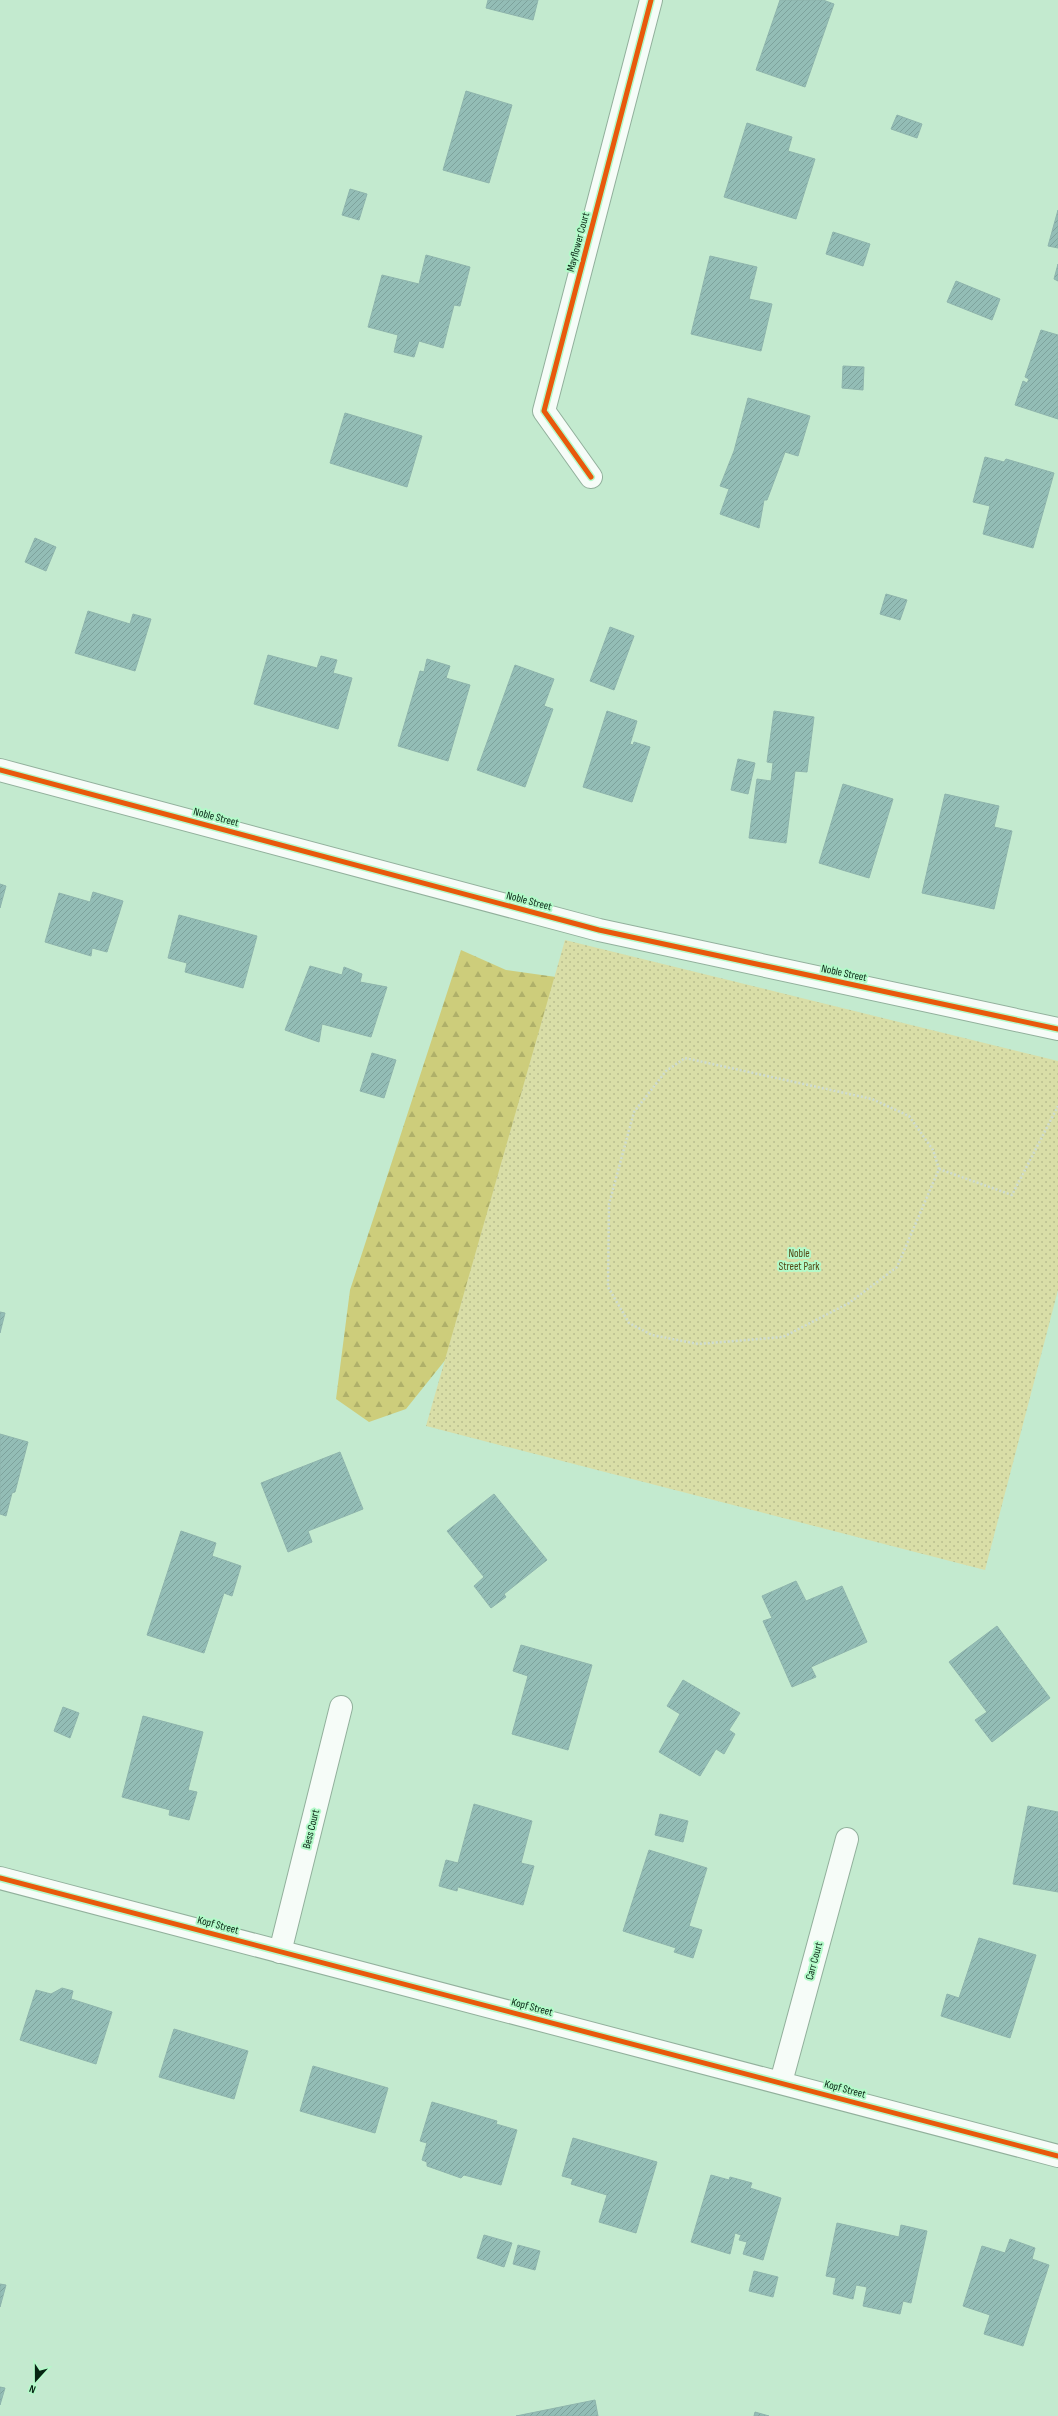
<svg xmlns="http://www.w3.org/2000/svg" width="1058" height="2416" font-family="'Sofia Sans Condensed',sans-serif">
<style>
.forest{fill:url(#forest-firs)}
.park{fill:url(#park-dots)}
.building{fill:url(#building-hatch);stroke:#8eb4ac}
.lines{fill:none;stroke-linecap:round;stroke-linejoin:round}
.street-casing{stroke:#92b09c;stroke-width:24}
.path{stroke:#cedcd2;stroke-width:2.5;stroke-dasharray:2 2;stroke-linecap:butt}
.street{stroke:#f6fcf8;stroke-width:22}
.cycleway-casing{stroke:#b3fac9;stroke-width:8}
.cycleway{stroke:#e8590c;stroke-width:5}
.labels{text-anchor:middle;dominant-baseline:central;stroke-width:4;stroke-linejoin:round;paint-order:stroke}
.street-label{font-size:11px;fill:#072513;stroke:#b3fac9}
.park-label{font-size:11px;fill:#554816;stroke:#b3fac9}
</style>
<defs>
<pattern id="forest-firs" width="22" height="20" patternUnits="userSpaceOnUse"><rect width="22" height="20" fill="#cdcd7b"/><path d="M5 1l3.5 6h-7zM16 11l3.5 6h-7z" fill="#afb069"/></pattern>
<pattern id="park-dots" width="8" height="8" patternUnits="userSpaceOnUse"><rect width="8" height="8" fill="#d9dea7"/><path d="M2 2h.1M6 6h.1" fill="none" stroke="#b9be8f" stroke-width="1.8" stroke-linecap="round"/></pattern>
<pattern id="building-hatch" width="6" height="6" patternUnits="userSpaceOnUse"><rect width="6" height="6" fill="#93bdb6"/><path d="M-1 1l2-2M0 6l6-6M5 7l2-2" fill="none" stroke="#7da29c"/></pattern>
</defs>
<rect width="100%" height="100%" fill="#c3eacf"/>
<polygon class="forest" points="461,950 506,970 726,1001 503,1288 406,1409 369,1422 336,1399 350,1290"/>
<polygon class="park" points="565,940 1058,1061 1058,1290 985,1570 426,1426"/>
<g class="building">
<polygon points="488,0 538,0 533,20 486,8"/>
<polygon points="780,0 823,0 834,4 805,87 756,70"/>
<polygon points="466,91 512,105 489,183 443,170"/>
<polygon points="897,115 922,124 917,138 891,129"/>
<polygon points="747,123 792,137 788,151 815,159 796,219 724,197"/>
<polygon points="350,189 367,194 359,220 342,215"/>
<polygon points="1058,210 1058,248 1048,246"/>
<polygon points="833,232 870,244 863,266 826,254"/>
<polygon points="426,255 470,267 460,306 454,305 443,348 419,341 414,357 394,352 398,335 368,327 382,275 419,284"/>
<polygon points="710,256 757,267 749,299 772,304 761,351 691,334"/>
<polygon points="1058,264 1058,281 1054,279"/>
<polygon points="956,281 1000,299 992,320 947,302"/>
<polygon points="1041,330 1058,335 1058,419 1015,405 1023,381 1027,383 1029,379 1025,377"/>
<polygon points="843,366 864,367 863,390 842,388"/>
<polygon points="748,398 810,416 798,456 785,452 767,500 764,500 759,528 720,514 729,489 720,486 734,451"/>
<polygon points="345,413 422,436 407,487 330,463"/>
<polygon points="985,457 1004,462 1006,459 1054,473 1033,548 983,534 990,506 973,502"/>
<polygon points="35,538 56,547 46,571 25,562"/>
<polygon points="886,594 907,600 900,620 880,614"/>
<polygon points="88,611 130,624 133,614 151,619 135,671 75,653"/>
<polygon points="610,627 634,636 614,690 590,681"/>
<polygon points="268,655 317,668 321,656 337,660 333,673 352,678 338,729 254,704"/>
<polygon points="427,659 450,666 446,678 470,685 448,761 398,746 420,671 424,672"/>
<polygon points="515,665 554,679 544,706 553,709 525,787 477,770"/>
<polygon points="607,711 637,721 630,744 633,745 634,742 650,747 632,802 583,787"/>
<polygon points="774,711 814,717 807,772 795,771 786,843 749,838 757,779 771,781 773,763 767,762"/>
<polygon points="738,759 755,763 748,794 731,790"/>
<polygon points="843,784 893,799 869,878 819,863"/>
<polygon points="945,794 999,806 994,827 1012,831 994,909 922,893"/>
<polygon points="0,884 6,886 0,908"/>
<polygon points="93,892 123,901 107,952 92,948 91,956 45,942 59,893 90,902"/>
<polygon points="179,915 257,936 243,988 185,972 187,963 168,958"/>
<polygon points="310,966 342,975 344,967 362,974 360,982 387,987 371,1037 322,1024 319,1042 285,1030"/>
<polygon points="372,1053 396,1060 384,1098 360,1091"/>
<polygon points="0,1312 5,1313 0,1333"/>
<polygon points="0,1434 28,1442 15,1492 12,1493 6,1516 0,1514"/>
<polygon points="340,1452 363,1509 308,1531 312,1542 288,1552 261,1483"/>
<polygon points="494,1494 547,1560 504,1594 506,1597 491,1608 474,1586 484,1577 447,1531"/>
<polygon points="181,1531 216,1543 212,1556 241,1566 232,1596 224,1593 204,1653 147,1635"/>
<polygon points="796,1581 806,1601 842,1586 867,1642 811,1667 816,1677 792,1687 763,1621 772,1618 762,1596"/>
<polygon points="997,1626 1050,1698 992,1742 975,1720 987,1712 949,1662"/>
<polygon points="521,1645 592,1665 568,1750 512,1734 528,1676 513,1671"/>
<polygon points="683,1680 740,1713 729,1730 735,1734 724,1754 716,1749 700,1776 659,1752 680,1714 667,1706"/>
<polygon points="63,1707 79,1713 70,1738 54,1731"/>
<polygon points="143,1716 203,1732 188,1790 197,1792 189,1820 169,1815 170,1810 122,1797"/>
<polygon points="474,1804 532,1821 521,1863 534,1866 523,1905 458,1887 457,1891 439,1886 446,1860 458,1863"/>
<polygon points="1028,1806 1058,1812 1058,1892 1013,1884"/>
<polygon points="660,1814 688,1821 683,1842 655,1835"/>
<polygon points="649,1850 707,1868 689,1926 702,1930 693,1958 674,1952 676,1948 623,1931"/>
<polygon points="979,1938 1036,1955 1010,2038 941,2016 947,1994 959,1998"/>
<polygon points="62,1988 73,1991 71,1999 112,2012 96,2064 20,2040 36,1990 51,1994"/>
<polygon points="174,2029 248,2051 234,2099 159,2077"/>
<polygon points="313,2066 388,2088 375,2133 300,2111"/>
<polygon points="432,2102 497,2121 496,2124 517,2130 501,2185 464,2175 461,2178 427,2166 427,2162 422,2160 427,2143 420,2141"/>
<polygon points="573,2138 657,2162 636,2233 599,2222 607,2195 571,2184 573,2179 562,2176"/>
<polygon points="711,2175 729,2180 730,2177 752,2183 750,2188 781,2198 763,2260 743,2254 747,2242 739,2240 741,2235 735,2233 730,2254 691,2242"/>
<polygon points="837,2223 899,2237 901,2225 927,2231 911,2303 903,2301 900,2314 863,2306 867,2287 856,2285 853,2299 833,2294 836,2278 826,2276"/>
<polygon points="484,2235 512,2243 504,2267 477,2258"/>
<polygon points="1010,2239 1035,2248 1032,2259 1049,2265 1023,2346 984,2334 990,2315 963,2306 982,2246 1005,2253"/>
<polygon points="518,2245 540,2251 535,2270 513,2264"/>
<polygon points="754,2271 778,2277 773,2297 749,2291"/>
<polygon points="0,2284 6,2285 0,2307"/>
<polygon points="0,2387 5,2388 0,2405"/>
<polygon points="595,2400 598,2416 516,2416"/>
<polygon points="755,2412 769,2416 754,2416"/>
</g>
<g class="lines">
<defs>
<g id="street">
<polyline points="591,477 544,411 651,0"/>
<polyline points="0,770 599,930 1058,1029"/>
<polyline points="0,1878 1058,2156"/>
<polyline points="280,1952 341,1707"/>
<polyline points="781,2082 847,1839"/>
</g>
</defs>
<use href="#street" class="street-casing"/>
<g class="path">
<polygon points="685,1058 872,1099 909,1116 933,1150 939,1169 897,1267 849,1303 783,1337 698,1344 652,1335 629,1323 608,1287 609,1204 634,1112 666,1071"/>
<polyline points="939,1169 1012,1195 1058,1106"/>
</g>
<use href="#street" class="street"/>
<defs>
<g id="cycleway">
<polyline points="591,477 544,411 651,0"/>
<polyline points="0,770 599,930 1058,1029"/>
<polyline points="0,1878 1058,2156"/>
</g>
</defs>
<use href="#cycleway" class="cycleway-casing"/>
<use href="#cycleway" class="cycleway"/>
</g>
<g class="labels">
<g class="street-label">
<text transform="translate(578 242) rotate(-75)">Mayflower Court</text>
<text transform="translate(216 817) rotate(15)">Noble Street</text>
<text transform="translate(529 901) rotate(15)">Noble Street</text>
<text transform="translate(844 973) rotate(12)">Noble Street</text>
<text transform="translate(311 1829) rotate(-76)">Bess Court</text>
<text transform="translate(218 1925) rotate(15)">Kopf Street</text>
<text transform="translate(814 1961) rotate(-75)">Carr Court</text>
<text transform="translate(532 2007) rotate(15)">Kopf Street</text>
<text transform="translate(845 2089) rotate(15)">Kopf Street</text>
</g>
<g class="park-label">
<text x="799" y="1253">Noble<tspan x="799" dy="13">Street Park</tspan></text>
</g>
</g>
<g transform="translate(36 2380) rotate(201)" stroke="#b3fac9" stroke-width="3" paint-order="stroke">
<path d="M0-3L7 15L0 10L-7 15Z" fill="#072513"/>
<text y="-6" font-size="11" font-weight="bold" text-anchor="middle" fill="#072513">N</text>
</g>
</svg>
